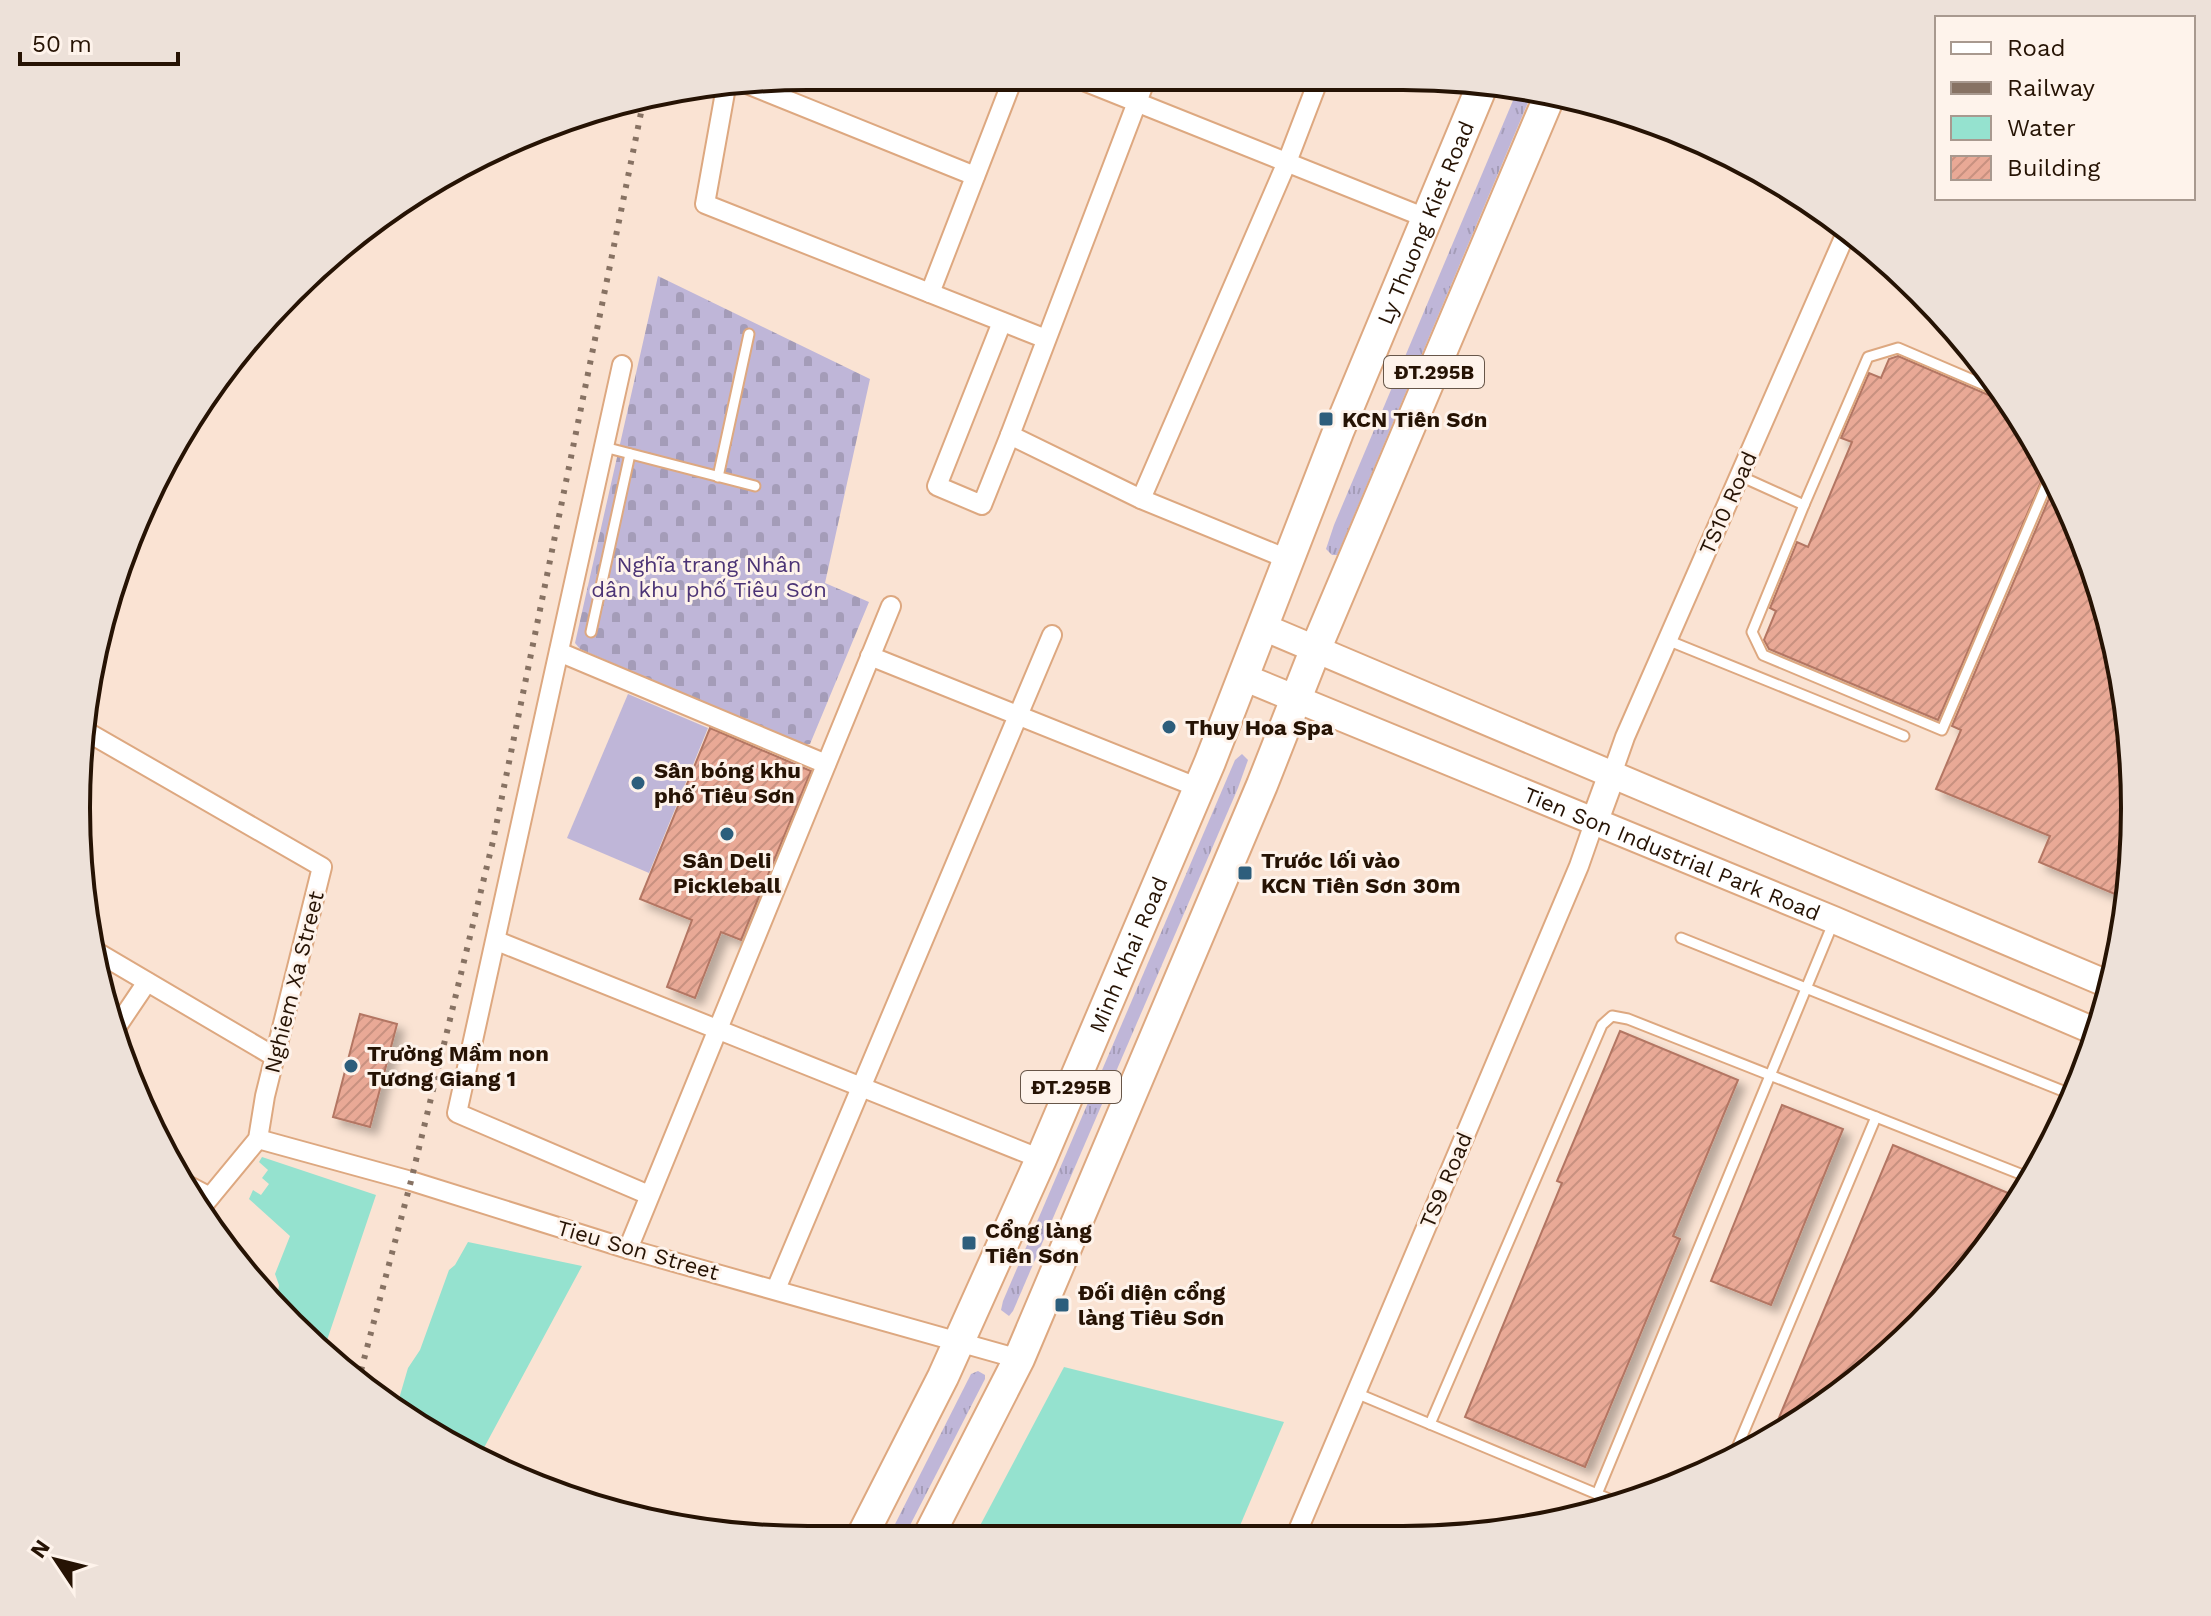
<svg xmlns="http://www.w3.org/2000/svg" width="2211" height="1616" font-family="'Work Sans',sans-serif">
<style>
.grass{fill:url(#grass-tufts)}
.cemetery{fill:url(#cemetery-stones)}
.garden{fill:#bfb6d8}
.water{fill:#95e2cf}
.building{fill:url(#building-hatch);stroke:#b37663;stroke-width:2;filter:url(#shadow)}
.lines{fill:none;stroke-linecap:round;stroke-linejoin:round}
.lane-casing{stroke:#dda880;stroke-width:13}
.street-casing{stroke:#dda880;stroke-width:22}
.secondary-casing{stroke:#dda880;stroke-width:30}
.primary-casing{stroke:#dda880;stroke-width:34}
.lane{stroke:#fff;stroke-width:9}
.street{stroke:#fff;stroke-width:18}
.secondary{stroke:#fff;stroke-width:26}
.primary{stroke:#fff;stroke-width:30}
.rail{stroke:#877263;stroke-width:6;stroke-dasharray:4 8;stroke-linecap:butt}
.poi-dot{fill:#2d5e7c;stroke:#fef3eb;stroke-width:3}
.labels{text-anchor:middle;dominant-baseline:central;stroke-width:6;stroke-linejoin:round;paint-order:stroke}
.shield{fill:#fef3eb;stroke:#675649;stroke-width:2}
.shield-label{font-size:20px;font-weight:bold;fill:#261304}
.street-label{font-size:22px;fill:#261304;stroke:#fef3eb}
.poi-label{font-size:22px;font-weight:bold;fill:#261304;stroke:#fef3eb;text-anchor:start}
.park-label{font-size:22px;fill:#4b3375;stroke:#fef3eb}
.rim{fill:none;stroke:#261304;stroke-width:4}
</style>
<defs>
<pattern id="grass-tufts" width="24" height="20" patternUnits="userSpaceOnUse" patternTransform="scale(2)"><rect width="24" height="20" fill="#bfb6d8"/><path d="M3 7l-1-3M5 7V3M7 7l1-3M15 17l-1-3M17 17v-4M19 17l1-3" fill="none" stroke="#a49cb8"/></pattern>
<pattern id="cemetery-stones" width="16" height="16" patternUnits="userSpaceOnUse" patternTransform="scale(2)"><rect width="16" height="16" fill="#bfb6d8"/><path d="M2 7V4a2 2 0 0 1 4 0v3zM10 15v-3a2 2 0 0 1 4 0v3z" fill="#a49cb8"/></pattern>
<pattern id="building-hatch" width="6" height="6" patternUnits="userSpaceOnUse" patternTransform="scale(2)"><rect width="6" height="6" fill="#e9a996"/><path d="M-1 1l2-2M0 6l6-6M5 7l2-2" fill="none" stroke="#c89180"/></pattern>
<filter id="shadow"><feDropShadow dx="7" dy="7" stdDeviation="4" flood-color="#0004"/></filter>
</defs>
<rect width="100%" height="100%" fill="#fae3d3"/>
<g class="grass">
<polygon points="1517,91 1532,93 1339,551 1337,555 1332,555 1326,549 1334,525"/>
<polygon points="1242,754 1248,760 1238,788 1013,1311 1009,1316 1001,1310 1003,1301 1235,760"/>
<polygon points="978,1371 985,1375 985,1379 904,1537 888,1538 971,1374"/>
</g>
<polygon class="cemetery" points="658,276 870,379 825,583 869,602 810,744 801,745 580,649 575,643"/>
<polygon class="garden" points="628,694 708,728 649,873 567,838"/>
<g class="water">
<polygon points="262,1157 376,1195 322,1355 276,1306 279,1285 275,1274 290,1236 249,1199 253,1190 261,1195 269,1184 262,1178 268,1170 259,1162"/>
<polygon points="468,1242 582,1266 479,1457 442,1442 396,1409 408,1368 420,1350 449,1270 455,1265"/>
<polygon points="1064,1367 1284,1422 1236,1535 974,1537"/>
</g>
<g class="building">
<polygon points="1898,356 2000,400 2007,399 2048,466 1938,720 1769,649 1764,640 1776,611 1770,608 1797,542 1808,547 1852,442 1841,438 1869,373 1881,378 1889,359"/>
<polygon points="2057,480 2110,618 2133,760 2129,900 2039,862 2050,836 1936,789 1961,730 1952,726"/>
<polygon points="710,728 811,771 741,940 721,932 695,998 667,987 692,920 640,899"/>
<polygon points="360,1014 397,1024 370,1127 333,1117"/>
<polygon points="1620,1031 1738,1080 1673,1236 1680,1239 1585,1467 1465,1417 1562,1183 1557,1181"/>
<polygon points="1782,1105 1843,1129 1771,1305 1711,1281"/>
<polygon points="1893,1145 2020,1198 1954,1290 1849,1388 1773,1432"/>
</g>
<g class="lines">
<defs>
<g id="lane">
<polyline points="604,447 755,486"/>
<polyline points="1740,476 1804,505 1752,632 1763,655 1942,730 2052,472"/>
<polyline points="718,477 749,334"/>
<polyline points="1804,505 1868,357 1898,348 2003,393"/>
<polyline points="591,632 630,454"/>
<polyline points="1667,640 1904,736"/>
<polyline points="1681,938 2073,1095"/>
<polyline points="1356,1393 1616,1502"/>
<polyline points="1430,1424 1602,1025 1612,1016 1628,1019 2033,1179"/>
<polyline points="1734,1455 1876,1117"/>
<polyline points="1597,1494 1834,921"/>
</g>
<g id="street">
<polyline points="1071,76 1426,218"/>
<polyline points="1147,76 1010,435 1141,499 1290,560"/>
<polyline points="747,84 975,176"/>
<polyline points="726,87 705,204 1046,339"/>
<polyline points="930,293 1014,76"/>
<polyline points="1002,322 937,486 982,505 1010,435"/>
<polyline points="622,365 457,1113 649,1195"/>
<polyline points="1141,499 1287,162 1320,76"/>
<polyline points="559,652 826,764"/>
<polyline points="870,656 1199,788"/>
<polyline points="82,729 322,867 265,1096 258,1139 201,1208"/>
<polyline points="1612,774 1625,737 1846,233"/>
<polyline points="497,941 1041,1159"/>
<polyline points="95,951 275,1057"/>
<polyline points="116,1028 147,982"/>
<polyline points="258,1139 411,1181 628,1249 1019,1359"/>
<polyline points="187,1185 210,1197"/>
<polyline points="628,1249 891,606"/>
<polyline points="776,1289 1052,635"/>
<polyline points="1296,1535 1579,866 1594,823"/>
</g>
<g id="secondary">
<polyline points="1263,627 2110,985"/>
<path id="s1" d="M1243 677 1834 920 2099 1033"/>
<polyline points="1594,823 1612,774"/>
</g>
<g id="primary">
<polyline points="928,1537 1019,1359 1262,785 1316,648 1550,95"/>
<path id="s2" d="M861 1538 943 1377 1041 1159 1210 762 1338 432 1482 86"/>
</g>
</defs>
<use href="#lane" class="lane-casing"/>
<use href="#street" class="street-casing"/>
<use href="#secondary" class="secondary-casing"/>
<use href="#primary" class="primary-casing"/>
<use href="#lane" class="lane"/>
<use href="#street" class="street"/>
<use href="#secondary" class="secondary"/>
<use href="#primary" class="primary"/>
<polyline class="rail" points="358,1382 411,1181 493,841 644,98"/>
</g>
<g class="poi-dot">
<rect x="1318" y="411" width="16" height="16" rx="4"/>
<circle cx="1169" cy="727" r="8"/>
<circle cx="638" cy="783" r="8"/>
<circle cx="727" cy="834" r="8"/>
<rect x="1237" y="865" width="16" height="16" rx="4"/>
<circle cx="351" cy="1066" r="8"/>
<rect x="961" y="1235" width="16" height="16" rx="4"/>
<rect x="1054" y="1297" width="16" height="16" rx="4"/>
</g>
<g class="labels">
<g class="shield">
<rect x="1384" y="356" width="100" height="32" rx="6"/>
<rect x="1021" y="1071" width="100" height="32" rx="6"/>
</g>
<g class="shield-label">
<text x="1434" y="372">ĐT.295B</text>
<text x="1071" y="1087">ĐT.295B</text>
</g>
<g class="street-label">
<text stroke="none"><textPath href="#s2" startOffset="1432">Ly Thuong Kiet Road</textPath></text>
<text transform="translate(1728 503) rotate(-66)">TS10 Road</text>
<text stroke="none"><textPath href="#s1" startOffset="464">Tien Son Industrial Park Road</textPath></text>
<text stroke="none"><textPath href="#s2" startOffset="642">Minh Khai Road</textPath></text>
<text transform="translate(294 982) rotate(-76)">Nghiem Xa Street</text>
<text transform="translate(1446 1180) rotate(-67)">TS9 Road</text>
<text transform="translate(638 1250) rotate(16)">Tieu Son Street</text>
</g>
<g class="poi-label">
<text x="1342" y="419">KCN Tiên Sơn</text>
<text x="1185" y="727">Thuy Hoa Spa</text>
<text x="654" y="770">Sân bóng khu<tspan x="654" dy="25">phố Tiêu Sơn</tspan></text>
<text x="727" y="860" text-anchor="middle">Sân Deli<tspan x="727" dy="25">Pickleball</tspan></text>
<text x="1261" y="860">Trước lối vào<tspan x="1261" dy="25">KCN Tiên Sơn 30m</tspan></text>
<text x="367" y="1053">Trường Mầm non<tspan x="367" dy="25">Tương Giang 1</tspan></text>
<text x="985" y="1230">Cổng làng<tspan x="985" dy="25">Tiên Sơn</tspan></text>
<text x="1078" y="1292">Đối diện cổng<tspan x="1078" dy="25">làng Tiêu Sơn</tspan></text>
</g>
<g class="park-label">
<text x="709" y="564">Nghĩa trang Nhân<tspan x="709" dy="25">dân khu phố Tiêu Sơn</tspan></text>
</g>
</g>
<path d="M0 0H2211V1616H0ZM808 90H1403A718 718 0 0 1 2121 808V808A718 718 0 0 1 1403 1526H808A718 718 0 0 1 90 808V808A718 718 0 0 1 808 90Z" fill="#ede1d9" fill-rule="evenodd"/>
<path class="rim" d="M808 90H1403A718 718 0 0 1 2121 808V808A718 718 0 0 1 1403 1526H808A718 718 0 0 1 90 808V808A718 718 0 0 1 808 90Z"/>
<rect x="1935" y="16" width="260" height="184" fill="#fef3eb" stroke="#a8998f" stroke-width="2"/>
<rect x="1951" y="42" width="40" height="12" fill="#ffffff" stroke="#a8998f" stroke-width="2"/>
<text x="2007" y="56" font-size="24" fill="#261304">Road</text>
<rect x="1951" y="82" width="40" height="12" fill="#877263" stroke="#a8998f" stroke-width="2"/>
<text x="2007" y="96" font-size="24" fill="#261304">Railway</text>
<rect x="1951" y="116" width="40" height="24" fill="#95e2cf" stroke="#a8998f" stroke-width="2"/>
<text x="2007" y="136" font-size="24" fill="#261304">Water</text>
<rect x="1951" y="156" width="40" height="24" fill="url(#building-hatch)" stroke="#a8998f" stroke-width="2"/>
<text x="2007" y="176" font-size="24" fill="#261304">Building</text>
<g transform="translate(56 1560) rotate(305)" stroke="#fef3eb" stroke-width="6" paint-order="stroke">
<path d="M0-6L14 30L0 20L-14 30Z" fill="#261304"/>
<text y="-12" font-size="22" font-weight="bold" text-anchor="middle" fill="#261304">N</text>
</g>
<path d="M20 52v12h158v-12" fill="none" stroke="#261304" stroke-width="4"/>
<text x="32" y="52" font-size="24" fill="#261304" stroke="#fef3eb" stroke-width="6" paint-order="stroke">50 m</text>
</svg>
